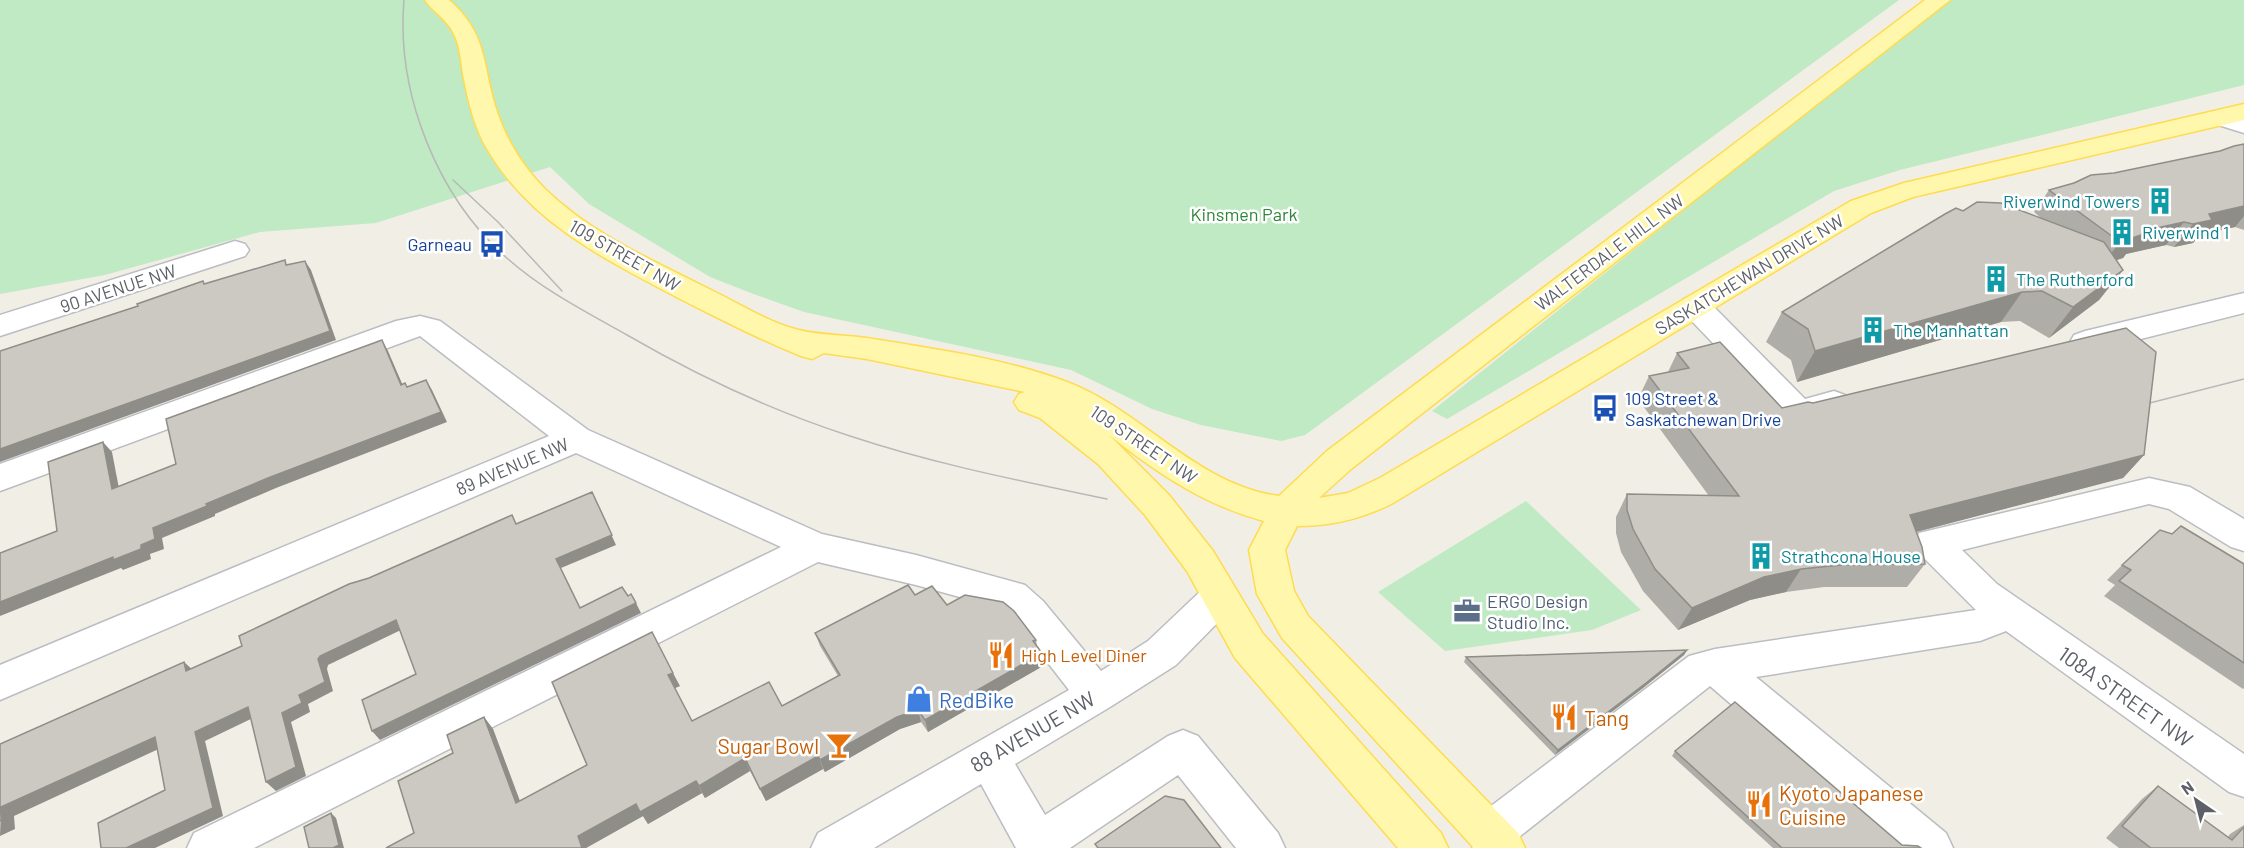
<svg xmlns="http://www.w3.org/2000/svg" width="2244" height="848" font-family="Barlow,sans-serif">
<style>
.green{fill:#c0eac3}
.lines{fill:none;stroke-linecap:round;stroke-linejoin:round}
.minor-casing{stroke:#babdc2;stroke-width:3}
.major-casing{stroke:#ffdb50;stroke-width:3}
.minor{fill:#fff;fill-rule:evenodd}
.major{fill:#fff8ac;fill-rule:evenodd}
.tram{stroke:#b7b8b8;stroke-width:1.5}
.wall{fill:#afada7}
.shaded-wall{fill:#8f8d88}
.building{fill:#ccc9c2;stroke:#8f8d88;stroke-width:1.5}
.labels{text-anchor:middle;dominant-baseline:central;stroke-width:5;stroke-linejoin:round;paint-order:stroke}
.culture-label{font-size:18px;fill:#0d838f;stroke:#fff;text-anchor:start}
.park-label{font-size:18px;fill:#2d8638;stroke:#fff}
.transit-label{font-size:18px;fill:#164399;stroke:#fff;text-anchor:end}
.street-label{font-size:18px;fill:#5d6167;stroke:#fff}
.service-label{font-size:18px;fill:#4e5e75;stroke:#fff;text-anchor:start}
.food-label{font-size:18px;fill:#c56008;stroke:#fff;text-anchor:start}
.near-street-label{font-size:21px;fill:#5d6167;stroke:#fff}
.near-shop-label{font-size:21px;fill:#366cbe;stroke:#fff;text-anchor:start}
.near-food-label{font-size:21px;fill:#c56008;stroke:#fff;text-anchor:start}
</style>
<rect width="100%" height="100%" fill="#f1efe5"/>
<g class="green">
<polygon points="0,0 1899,0 1305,435 1281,441 1201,425 1152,409 1071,370 804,312 751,293 710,277 589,204 550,167 376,223 260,232 105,275 0,294"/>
<polygon points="1947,0 2244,0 2244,85 1900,170 1834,191 1447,419 1432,411"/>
<polygon points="1526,501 1641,610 1592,630 1445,651 1378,592"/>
</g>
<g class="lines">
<defs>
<g id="minor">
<polygon points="2221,110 2244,117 2244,133 2212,123 2208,118 2212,113"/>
<polygon points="235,241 245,244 249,250 245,256 0,336 0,315"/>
<polygon points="2244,293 2244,313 2085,353 2074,349 2070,342 2074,335 2085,331"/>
<polygon points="1695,296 1706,299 1805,399 1834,391 1845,395 1850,403 1845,411 1799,424 1787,420 1684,313 1680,306 1684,299"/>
<polygon points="420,316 440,321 588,430 822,534 916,555 1025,585 1043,601 1101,671 1148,641 1206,586 1219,582 1232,586 1238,597 1232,608 1176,665 1110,707 1015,764 1045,815 1168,736 1183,730 1198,736 1278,833 1285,848 1236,848 1178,775 1070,848 1016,848 981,784 874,848 811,848 818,833 1069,690 1017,623 1000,608 916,585 818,562 254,848 187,848 194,833 781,547 576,453 0,700 0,665 549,436 420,336 0,491 0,464 396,321"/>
<polygon points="2149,478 2190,487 2244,519 2244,551 2231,547 2169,509 2149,504 1962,550 1997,584 2244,754 2244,797 2229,792 2006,631 1980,641 1756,677 1946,833 1953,848 1898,848 1710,686 1505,848 1473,848 1467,834 1474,819 1689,656 1715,649 1976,610 1919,553 1914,543 1919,533"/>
</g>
<path id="major" d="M425 0H449C487 34 482 61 495 106 505 138 521 165 545 189 591 234 654 261 711 290 738 303 766 321 795 329 814 335 845 335 867 338 933 349 1004 358 1067 382 1143 411 1196 485 1279 496L1327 451 1925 0H1950L1351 469 1319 498 1348 493 1380 478 1851 201 1904 183 2244 104V120L1913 197 1871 213 1393 503C1362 519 1331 526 1297 526L1285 550 1294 591 1308 616 1518 833 1525 848H1474L1282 638 1257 594 1249 550 1264 521C1204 505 1157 473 1109 435L1169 495 1213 551 1263 634 1441 833 1448 848H1398L1235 658 1187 571 1145 515 1098 464 1040 418 1019 410 1014 402 1019 394 1025 392 867 359 824 353 812 359 801 356C754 337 710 314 665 291 597 255 530 220 489 152 475 130 469 104 464 79 461 64 461 48 454 34 448 20 433 12 425 0Z"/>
</defs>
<use href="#minor" class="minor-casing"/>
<use href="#major" class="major-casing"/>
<use href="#minor" class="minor"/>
<use href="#major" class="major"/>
<g class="tram">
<path d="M404 0C396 93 437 197 508 259 543 290 586 312 627 335 698 376 772 411 850 436 934 464 1021 481 1107 499"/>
<polyline points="453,180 498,222 562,291"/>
<polyline points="2134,407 2244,379"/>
</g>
</g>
<g class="wall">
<polygon points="2244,144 2244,230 2235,227 2200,235 2193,243 2174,247 2166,245 2126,254 2123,258 2116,260 2123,270 2099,300 2049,338 2020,321 2001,322 1797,382 1791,360 1766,342 1782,312 1963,211 2042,219 2034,212 2049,190 2114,173 2220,151"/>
<polygon points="1677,353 1782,408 1813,403 2144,455 2123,478 1916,532 1925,564 1907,587 1824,587 1786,592 1750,600 1678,630 1643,591 1621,552 1616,533 1616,517 1627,494 1709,496 1638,399 1649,376 1668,372"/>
<polygon points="2244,564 2244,688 2243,689 2104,596 2115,585 2107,580 2122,565"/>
<polygon points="915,595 947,605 1036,640 1037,646 1042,653 1043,666 928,732 921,722 900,729 825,772 823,769 766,801 750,771 705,798 702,793 648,824 643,816 586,848 386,848 414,833 484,717 493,729 520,801 587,765 552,682 680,686 675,688 692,721 782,706 838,676 820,646 815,633"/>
<polygon points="1687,650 1684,655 1643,688 1555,755 1464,662 1466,657"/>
<polygon points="1675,751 1902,845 1921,848 1773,848 1672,756"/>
<polygon points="2158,786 2228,837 2230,834 2244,825 2244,848 2119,848 2106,838 2142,799"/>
</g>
<g class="shaded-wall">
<polygon points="2244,206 2244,216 2235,227 2200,235 2193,243 2174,247 2193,224 2209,214"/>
<polygon points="2184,222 2166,245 2126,254 2123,258 2102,265 2120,242 2143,231"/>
<polygon points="305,261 311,270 336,340 0,462 0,449"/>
<polygon points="2123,270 2099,300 2049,338 2073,307"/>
<polygon points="2022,292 2001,322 1797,382 1815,351"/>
<polygon points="382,340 388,351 407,395 401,385"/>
<polygon points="426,380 432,390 447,422 276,488 215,514 215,516 162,538 164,549 150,554 151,559 123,570 121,568 0,616 0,602 141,545 153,528 206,504"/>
<polygon points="103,442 112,452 121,499 112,489"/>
<polygon points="2144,455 2123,478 1893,538 1910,515"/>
<polygon points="592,492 616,545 561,568 585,617 556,559"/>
<polygon points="1801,569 1786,592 1750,600 1678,630 1692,608 1764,577"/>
<polygon points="636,603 641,613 380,740 372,731"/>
<polygon points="396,620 403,629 328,665 327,669 333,691 308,704 310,712 291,722 306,776 276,791 266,782 282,713 299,695 320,656"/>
<polygon points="1687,650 1684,655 1643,688 1555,755 1558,750"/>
<polygon points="1042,653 1043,666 928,732 925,720"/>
<polygon points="184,662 194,671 186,671"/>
<polygon points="673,673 680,686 675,688 668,675"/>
<polygon points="248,707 257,716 205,741 223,816 155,848 126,848 213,808 195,732"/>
<polygon points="918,710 921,722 900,729 825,772 820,760 897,717"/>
<polygon points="484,717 493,729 525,815 516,803"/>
<polygon points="155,737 165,746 14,816 15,829 0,836 1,807"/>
<polygon points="818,756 823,769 766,801 760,789"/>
<polygon points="745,758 750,771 705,798 699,786"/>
<polygon points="696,781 702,793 648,824 643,816 586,848 582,848 578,836 636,804"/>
<polygon points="331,813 336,818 344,848 333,848"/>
</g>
<g class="building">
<polygon points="2244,144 2244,206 2209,214 2212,220 2193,224 2184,222 2143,231 2141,235 2120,242 2049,190 2074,183 2091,175 2114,173 2220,151 2234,146"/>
<polygon points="1977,202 2001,203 2104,242 2123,270 2073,307 2042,291 2022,292 1815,351 1808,329 1782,312 1945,214 1956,208 1963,211"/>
<polygon points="285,260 286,265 305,261 330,331 0,449 0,351 138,306 137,304 203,281 204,284"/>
<polygon points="2126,328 2156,352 2144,455 1910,515 1922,547 1925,564 1841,565 1801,569 1764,577 1692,608 1655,569 1633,529 1627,510 1627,494 1739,496 1649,376 1689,368 1677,353 1720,342 1782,408 1808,402 1813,403"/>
<polygon points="382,340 401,385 405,383 407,387 426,380 441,412 268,478 206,504 207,506 153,528 155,539 141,545 141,549 113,560 113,557 0,602 0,553 57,531 48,462 103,442 112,489 176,464 166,419"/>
<polygon points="592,492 612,535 556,559 580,608 622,587 628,596 631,594 636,603 372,731 362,700 416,674 396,620 320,656 318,659 325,682 299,695 302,703 282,713 296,767 266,782 248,707 195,732 213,808 126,848 101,848 98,823 165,790 155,737 1,807 2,820 0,821 0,744 184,662 186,671 242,646 239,636 349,584 369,578 512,515 516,524"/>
<polygon points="2181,526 2244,564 2244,663 2119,581 2131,570 2122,565 2160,530 2172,534"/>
<polygon points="908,585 915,595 932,586 947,605 965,595 1003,602 1014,611 1036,640 1033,641 1042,653 925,720 918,710 897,717 820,760 818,756 760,789 745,758 699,786 696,781 640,812 636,804 578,836 582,848 386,848 414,833 398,781 453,753 447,735 484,717 516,803 587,765 552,682 652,632 673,673 668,675 692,721 769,682 782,706 840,675 815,633"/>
<polygon points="1687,650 1646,683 1558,750 1466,657"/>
<polygon points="1735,702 1902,845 1918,846 1921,848 1782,848 1675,751"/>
<polygon points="2158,786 2232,840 2244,827 2244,848 2151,848 2122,826"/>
<polygon points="1165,796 1184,800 1221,848 1098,848 1095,844"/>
<polygon points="331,813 339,845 333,848 309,848 304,827"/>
</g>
<defs>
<symbol id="building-bare" viewBox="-9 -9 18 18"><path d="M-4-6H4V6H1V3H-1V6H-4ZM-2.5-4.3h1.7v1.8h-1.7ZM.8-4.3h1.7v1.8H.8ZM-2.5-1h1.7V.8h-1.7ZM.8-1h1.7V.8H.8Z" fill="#0f9aa8" stroke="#fff" stroke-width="2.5" paint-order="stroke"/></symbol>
<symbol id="bus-bare" viewBox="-9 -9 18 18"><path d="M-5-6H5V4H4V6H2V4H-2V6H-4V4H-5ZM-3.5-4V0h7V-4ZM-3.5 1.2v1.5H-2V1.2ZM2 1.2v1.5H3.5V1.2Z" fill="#1a4fb4" stroke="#fff" stroke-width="2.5" paint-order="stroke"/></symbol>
<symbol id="office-bare" viewBox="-9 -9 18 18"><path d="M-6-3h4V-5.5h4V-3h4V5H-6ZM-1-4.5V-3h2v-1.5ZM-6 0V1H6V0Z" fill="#5c6f8a" stroke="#fff" stroke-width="2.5" paint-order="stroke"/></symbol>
<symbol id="restaurant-bare" viewBox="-9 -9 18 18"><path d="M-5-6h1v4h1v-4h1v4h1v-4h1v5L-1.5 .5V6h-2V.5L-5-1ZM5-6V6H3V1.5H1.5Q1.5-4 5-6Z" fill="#e8710a" stroke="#fff" stroke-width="2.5" paint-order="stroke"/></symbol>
<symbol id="shop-bare" viewBox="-9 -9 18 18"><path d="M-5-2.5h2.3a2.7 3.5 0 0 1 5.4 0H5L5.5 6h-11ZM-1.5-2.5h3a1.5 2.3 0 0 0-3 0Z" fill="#3f7fe0" stroke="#fff" stroke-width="2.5" paint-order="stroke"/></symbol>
<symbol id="bar-bare" viewBox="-9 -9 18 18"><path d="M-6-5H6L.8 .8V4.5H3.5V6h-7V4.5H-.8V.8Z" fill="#e8710a" stroke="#fff" stroke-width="2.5" paint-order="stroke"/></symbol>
</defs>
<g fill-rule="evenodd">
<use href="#building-bare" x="2141" y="182" width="38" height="38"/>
<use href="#building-bare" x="2103" y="213" width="38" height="38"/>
<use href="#bus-bare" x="473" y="225" width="38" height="38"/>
<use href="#building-bare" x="1977" y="260" width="38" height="38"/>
<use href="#building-bare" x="1854" y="311" width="38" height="38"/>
<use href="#bus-bare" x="1586" y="389" width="38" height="38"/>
<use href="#building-bare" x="1742" y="537" width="38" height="38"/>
<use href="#office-bare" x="1448" y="592" width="38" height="38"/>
<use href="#restaurant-bare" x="982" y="636" width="38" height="38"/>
<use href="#shop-bare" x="900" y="680" width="38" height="38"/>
<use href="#restaurant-bare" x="1545" y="698" width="38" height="38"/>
<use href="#bar-bare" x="820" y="726" width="38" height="38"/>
<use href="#restaurant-bare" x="1740" y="785" width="38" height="38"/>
</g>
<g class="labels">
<g class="culture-label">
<text x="2140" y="201" text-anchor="end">Riverwind Towers</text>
<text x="2142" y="232">Riverwind 1</text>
<text x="2016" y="279">The Rutherford</text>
<text x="1893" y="330">The Manhattan</text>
<text x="1781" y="556">Strathcona House</text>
</g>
<g class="park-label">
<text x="1244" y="214">Kinsmen Park</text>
</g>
<g class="transit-label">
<text x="472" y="244">Garneau</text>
<text x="1625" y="398" text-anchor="start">109 Street &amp;<tspan x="1625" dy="21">Saskatchewan Drive</tspan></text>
</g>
<g class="street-label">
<text transform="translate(1609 252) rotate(-37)">WALTERDALE HILL NW</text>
<text transform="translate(625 255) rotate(30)">109 STREET NW</text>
<text transform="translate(1749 274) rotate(-31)">SASKATCHEWAN DRIVE NW</text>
<text transform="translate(118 288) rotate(-18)">90 AVENUE NW</text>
<text transform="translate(1144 444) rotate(34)">109 STREET NW</text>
<text transform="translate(512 466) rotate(-23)">89 AVENUE NW</text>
</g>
<g class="service-label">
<text x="1487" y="601">ERGO Design<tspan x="1487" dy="21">Studio Inc.</tspan></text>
</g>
<g class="food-label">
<text x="1021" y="655">High Level Diner</text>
</g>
<g class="near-street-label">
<text transform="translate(2126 696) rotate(35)">108A STREET NW</text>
<text transform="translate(1032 731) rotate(-30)">88 AVENUE NW</text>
</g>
<g class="near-shop-label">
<text x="939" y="699">RedBike</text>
</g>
<g class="near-food-label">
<text x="1584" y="717">Tang</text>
<text x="819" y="745" text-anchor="end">Sugar Bowl</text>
<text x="1779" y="792">Kyoto Japanese<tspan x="1779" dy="24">Cuisine</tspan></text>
</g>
</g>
<g transform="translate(2196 800) rotate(325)" stroke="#ffffff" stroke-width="4.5" paint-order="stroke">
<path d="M0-4.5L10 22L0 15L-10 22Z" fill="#5d6167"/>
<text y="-9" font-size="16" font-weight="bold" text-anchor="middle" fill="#5d6167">N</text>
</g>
</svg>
